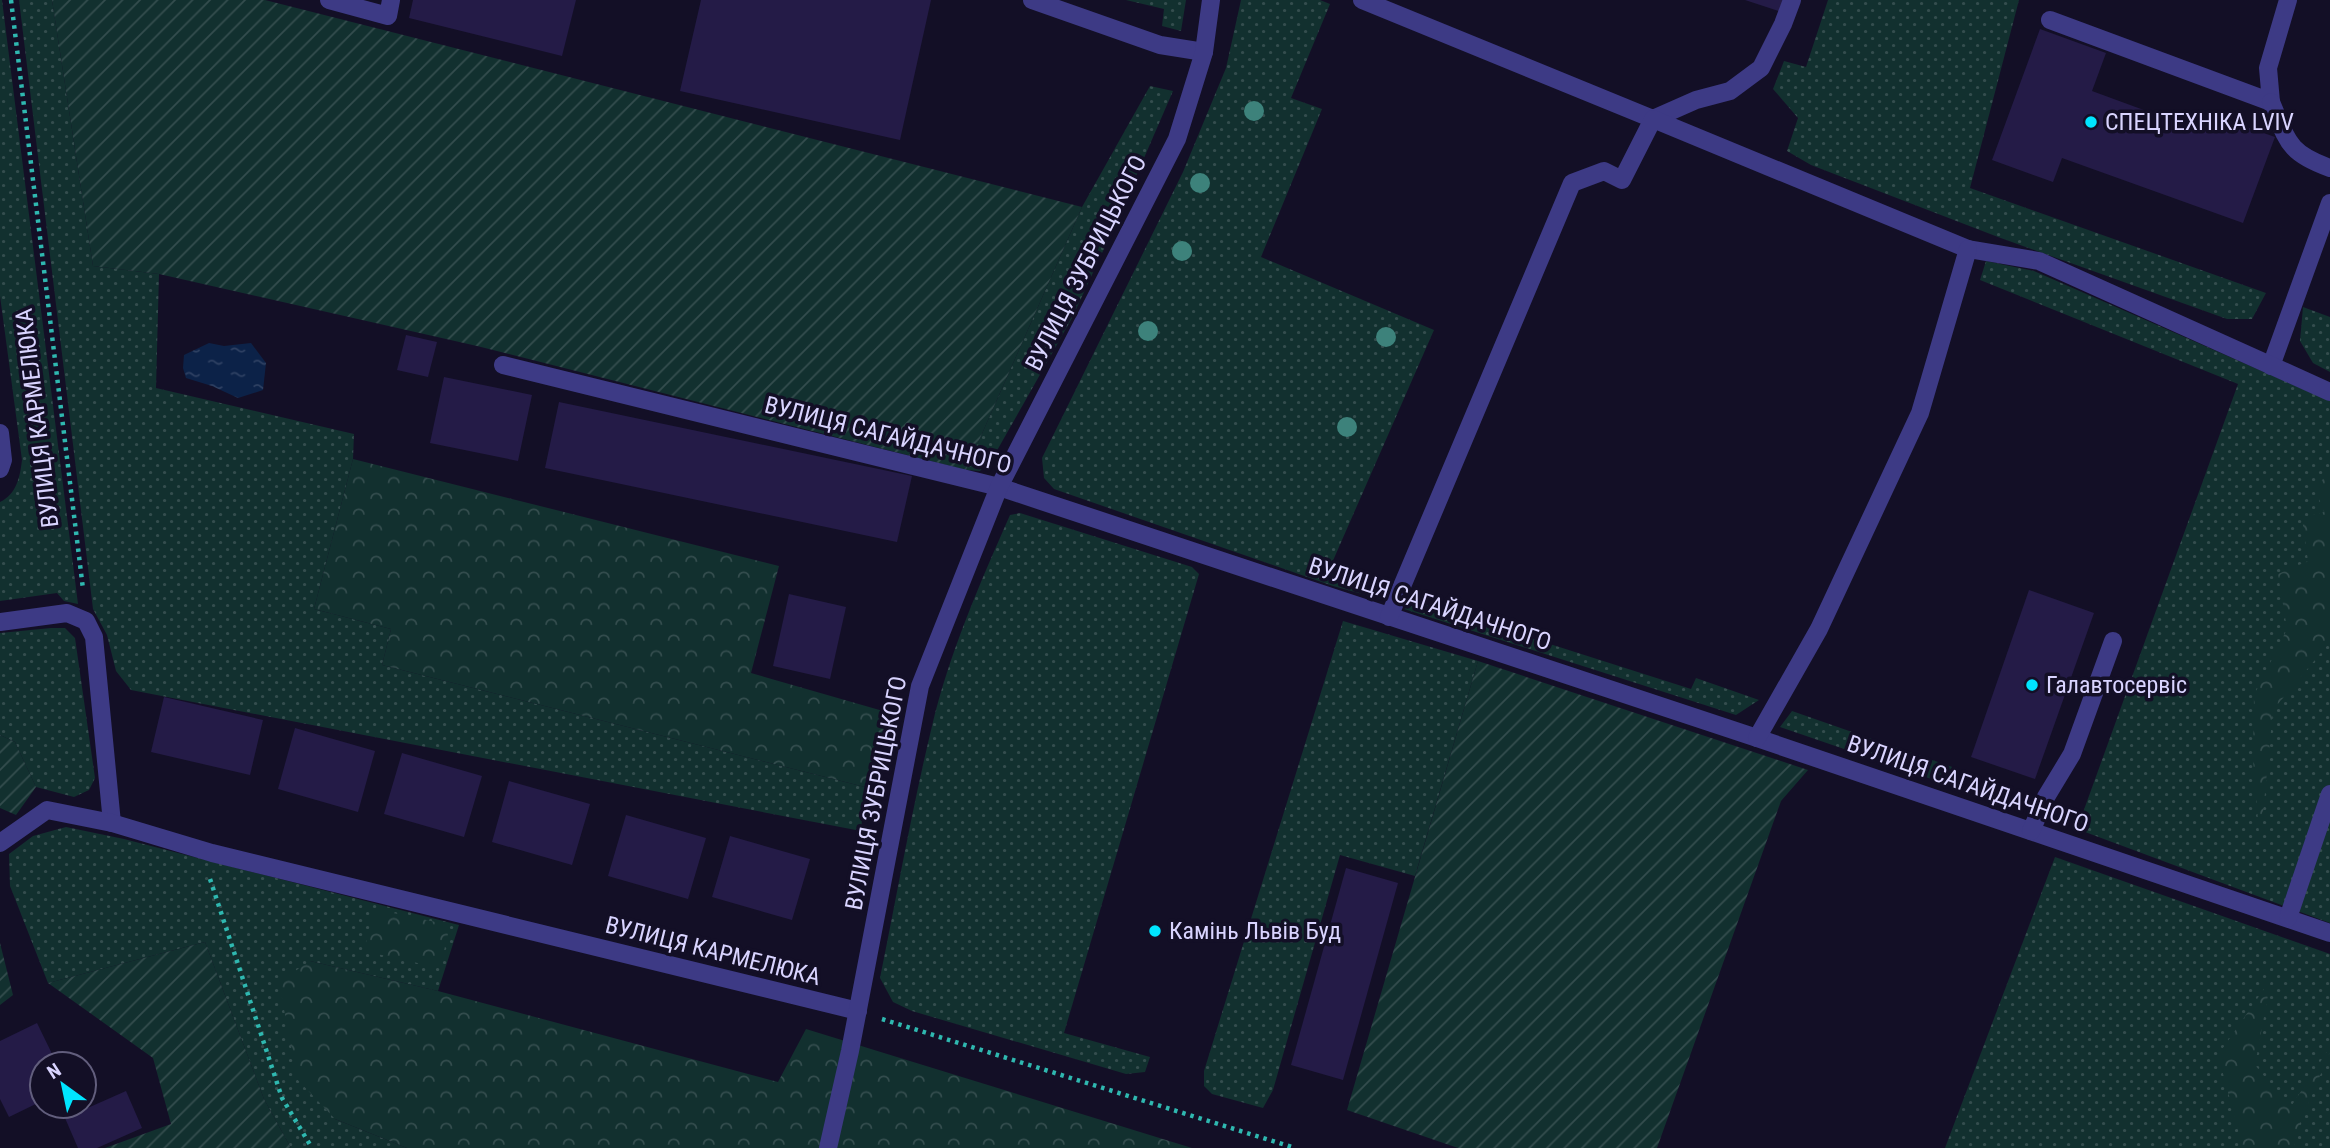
<svg xmlns="http://www.w3.org/2000/svg" width="2330" height="1148" font-family="'Roboto Condensed',sans-serif">
<style>
.grass{fill:url(#grass-dots)}
.forest{fill:url(#forest-crowns)}
.garden{fill:url(#garden-furrows)}
.water{fill:url(#water-ripples)}
.building{fill:#241b47}
.lines{fill:none;stroke-linecap:round;stroke-linejoin:round}
.path{stroke:#2fb8b0;stroke-width:4.5;stroke-dasharray:3.5 5;stroke-linecap:butt}
.minor{stroke:#3d3a85;stroke-width:18}
.tree{fill:#3d827b}
.poi-dot{fill:#00e5ff;stroke:#130f26;stroke-width:2.5}
.labels{text-anchor:middle;dominant-baseline:central;stroke-width:7;stroke-linejoin:round;paint-order:stroke}
.poi-label{font-size:24px;fill:#d9d4ff;stroke:#130f26;text-anchor:start}
.street-label{font-size:24px;fill:#d9d4ff;stroke:#130f26}
</style>
<defs>
<pattern id="grass-dots" width="8" height="8" patternUnits="userSpaceOnUse" patternTransform="scale(1.75)"><rect width="8" height="8" fill="#12302f"/><path d="M2 2h.1M6 6h.1" fill="none" stroke="#344d4e" stroke-width="1.8" stroke-linecap="round"/></pattern>
<pattern id="forest-crowns" width="20" height="18" patternUnits="userSpaceOnUse" patternTransform="scale(1.75)"><rect width="20" height="18" fill="#12302f"/><path d="M2 6a3 3 0 1 1 6 0M12 15a3 3 0 1 1 6 0" fill="none" stroke="#344d4e"/></pattern>
<pattern id="garden-furrows" width="10" height="10" patternUnits="userSpaceOnUse" patternTransform="scale(1.75)"><rect width="10" height="10" fill="#12302f"/><path d="M-1 1l2-2M0 10L10 0M9 11l2-2" fill="none" stroke="#344d4e"/></pattern>
<pattern id="water-ripples" width="26" height="14" patternUnits="userSpaceOnUse" patternTransform="scale(1.75)"><rect width="26" height="14" fill="#0c2248"/><path d="M2 4q2-2 4 0t4 0M15 11q2-2 4 0t4 0" fill="none" stroke="#2f4163"/></pattern>
</defs>
<rect width="100%" height="100%" fill="#130f26"/>
<g class="grass">
<path d="M0 0H2L78 604 64 601 57 593 0 601V502C17 494 20 476 22 460L0 296Z"/>
<polygon points="19,0 52,0 93,266 159,274 156,388 354,434 353,459 314,609 391,629 382,665 865,787 861,831 131,690 116,671 107,635 93,609"/>
<polygon points="1126,0 1186,0 1181,31 1162,26 1164,9"/>
<polygon points="1241,0 1320,0 1330,4 1291,98 1322,109 1261,257 1434,330 1328,572 1393,594 1384,600 1333,586 1054,489 1044,478 1042,458 1183,172 1226,68"/>
<polygon points="1828,0 2019,0 1970,188 2266,293 2252,319 2227,319 1998,237 1811,165 1787,151 1798,118 1773,89 1784,61 1806,67"/>
<polygon points="1150,86 1173,91 1115,225 1072,318 995,454 980,471 966,470 1082,207"/>
<polygon points="1986,261 2034,271 2330,401 2330,923 2077,829 2238,384 1980,280"/>
<polygon points="2303,307 2330,317 2330,372 2313,363 2300,341"/>
<path d="M1020 513 1192 567 1199 574 1064 1033 1150 1057 1145 1072 1126 1074 912 1011 893 1002 880 978C897 894 912 809 932 726 949 654 980 583 1010 515Z"/>
<polygon points="1418,602 1691,689 1696,678 1759,700 1736,715 1404,609"/>
<polygon points="1343,621 1478,661 1415,876 1340,855 1273,1090 1263,1108 1212,1094 1204,1086 1204,1071"/>
<polygon points="51,628 65,628 75,638 95,778 89,790 74,797 36,787 15,742 0,735 0,633"/>
<polygon points="1792,711 1958,769 1943,783 1780,727"/>
<polygon points="66,827 124,839 459,925 438,991 310,961 335,1119 407,1148 291,1148 264,1099 205,942 48,983 10,886 9,854 33,836"/>
<polygon points="2055,857 2330,954 2330,1148 1945,1148"/>
</g>
<g class="forest">
<polygon points="353,459 779,566 751,673 890,713 865,787 382,665 391,629 314,609"/>
<polygon points="2330,474 2330,642 2273,710 2260,844 2253,759 2254,695 2287,629 2278,574 2308,561 2302,518 2324,512 2314,486"/>
<polygon points="374,909 450,925 440,968 364,951"/>
<polygon points="310,961 438,991 778,1082 806,1029 1192,1148 407,1148 335,1119 297,1079 279,982"/>
<polygon points="2271,979 2255,1065 2290,1108 2330,1047 2330,1052 2295,1135 2294,1148 2243,1148 2218,1055"/>
</g>
<g class="garden">
<polygon points="52,0 265,0 1082,207 966,470 477,346 159,274 93,266"/>
<polygon points="1478,661 1808,770 1781,801 1657,1148 1458,1148 1347,1110"/>
<polygon points="0,735 15,742 36,787 16,815 0,808"/>
<polygon points="205,942 264,1099 291,1148 105,1148 171,1124 153,1058 48,983"/>
<polygon points="0,943 13,995 0,1005"/>
</g>
<polygon class="water" points="209,343 224,346 251,343 266,363 263,390 238,398 212,386 186,378 183,368 184,355"/>
<g class="building">
<polygon points="413,0 576,0 562,56 409,18"/>
<polygon points="701,0 931,0 900,140 680,91"/>
<polygon points="1745,0 1789,0 1785,13"/>
<polygon points="2040,29 2106,53 2092,91 2201,131 2207,113 2275,137 2243,223 2062,158 2053,182 1992,160"/>
<polygon points="406,335 437,342 428,377 397,370"/>
<polygon points="444,377 532,395 518,461 430,443"/>
<polygon points="559,402 912,476 897,542 545,468"/>
<polygon points="2029,590 2094,613 2035,779 1971,757"/>
<polygon points="789,594 846,607 830,679 773,666"/>
<polygon points="164,697 263,720 250,775 151,752"/>
<polygon points="295,728 375,751 358,812 278,789"/>
<polygon points="402,753 482,776 464,837 384,814"/>
<polygon points="509,781 590,804 572,865 492,842"/>
<polygon points="626,815 706,838 688,899 608,876"/>
<polygon points="730,836 810,859 792,920 712,897"/>
<polygon points="1346,868 1398,883 1343,1080 1291,1065"/>
<polygon points="37,1023 57,1064 42,1064 42,1101 9,1117 0,1099 0,1041"/>
<polygon points="126,1091 142,1128 97,1148 78,1148 65,1118"/>
</g>
<g class="lines">
<g class="path">
<polyline points="11,0 83,589"/>
<polyline points="210,879 282,1098 312,1148"/>
<polyline points="882,1019 1295,1148"/>
</g>
<g class="minor">
<polyline points="329,0 388,16 391,0"/>
<polyline points="1032,0 1160,45 1204,52"/>
<polyline points="1362,0 1653,119 1696,100 1730,91 1761,68 1783,24 1792,0"/>
<polyline points="2050,20 2271,102 2268,68 2288,0"/>
<path d="M2271 102C2288 142 2288 153 2330 168"/>
<polyline points="503,365 999,487 1757,738 2330,933"/>
<polyline points="2271,366 2330,203"/>
<polyline points="0,433 3,460 0,469"/>
<polyline points="1389,617 1572,183 1604,171 1622,180 1653,119 1968,249 2039,261 2330,392"/>
<polyline points="0,622 67,613 86,621 94,637 112,823"/>
<polyline points="1757,738 1819,629 1920,413 1968,249"/>
<polyline points="2031,831 2046,797 2072,754 2113,641"/>
<polyline points="0,843 47,810 112,823 212,853 858,1011"/>
<polyline points="2288,918 2330,794"/>
<polyline points="828,1148 850,1051 920,686 999,487 1177,139 1204,52 1211,0"/>
</g>
</g>
<g class="tree">
<circle cx="1254" cy="111" r="10"/>
<circle cx="1200" cy="183" r="10"/>
<circle cx="1182" cy="251" r="10"/>
<circle cx="1148" cy="331" r="10"/>
<circle cx="1386" cy="337" r="10"/>
<circle cx="1347" cy="427" r="10"/>
</g>
<g class="poi-dot">
<circle cx="2091" cy="122" r="7"/>
<circle cx="2032" cy="685" r="7"/>
<circle cx="1155" cy="931" r="7"/>
</g>
<g class="labels">
<g class="poi-label">
<text x="2105" y="122">СПЕЦТЕХНІКА LVIV</text>
<text x="2046" y="685">Галавтосервіс</text>
<text x="1169" y="931">Камінь Львів Буд</text>
</g>
<g class="street-label">
<text transform="translate(1086 263) rotate(-63)">ВУЛИЦЯ ЗУБРИЦЬКОГО</text>
<text transform="translate(37 418) rotate(-97)">ВУЛИЦЯ КАРМЕЛЮКА</text>
<text transform="translate(888 435) rotate(14)">ВУЛИЦЯ САГАЙДАЧНОГО</text>
<text transform="translate(1430 604) rotate(18)">ВУЛИЦЯ САГАЙДАЧНОГО</text>
<text transform="translate(1968 784) rotate(19)">ВУЛИЦЯ САГАЙДАЧНОГО</text>
<text transform="translate(876 793) rotate(-79)">ВУЛИЦЯ ЗУБРИЦЬКОГО</text>
<text transform="translate(713 951) rotate(14)">ВУЛИЦЯ КАРМЕЛЮКА</text>
</g>
</g>
<g transform="translate(63 1085) rotate(327)"><circle r="33" fill="#130f26" stroke="#625e7d" stroke-width="2"/>
<path d="M0-5L12 26L0 18L-12 26Z" fill="#00e5ff"/>
<text y="-10" font-size="19" font-weight="bold" text-anchor="middle" fill="#d9d4ff">N</text>
</g>
</svg>
